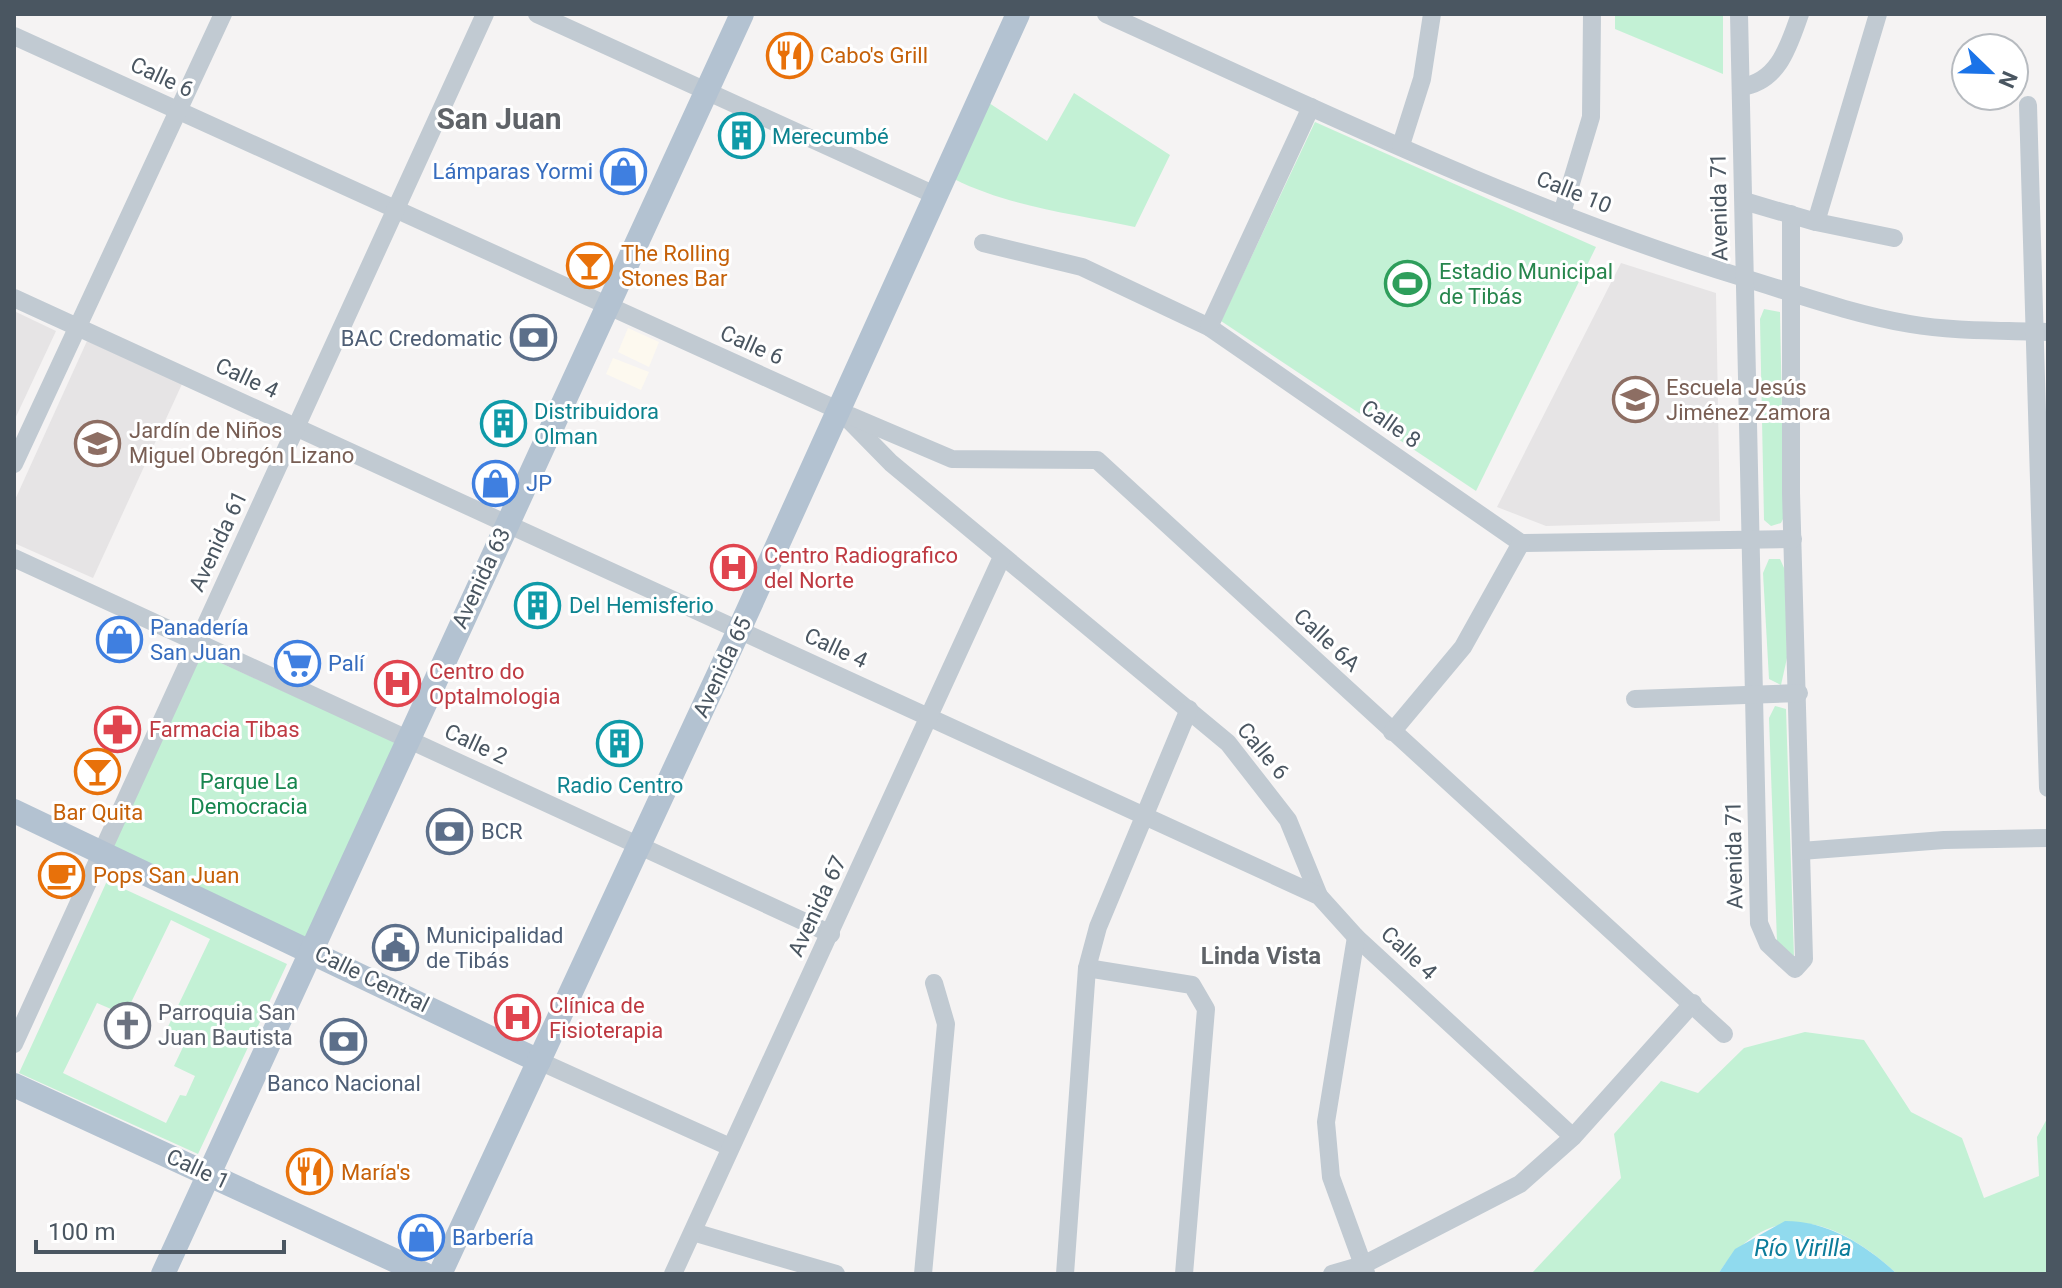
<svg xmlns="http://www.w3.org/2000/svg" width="2062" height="1288" font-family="Roboto,sans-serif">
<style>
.commercial{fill:#fdf9ef}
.education{fill:#e6e4e5}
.green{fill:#c3f1d5;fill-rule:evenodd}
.water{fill:#90daee}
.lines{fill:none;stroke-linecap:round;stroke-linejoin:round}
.minor{stroke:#c1cad2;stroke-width:18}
.major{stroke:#b3c2d1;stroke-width:24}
.labels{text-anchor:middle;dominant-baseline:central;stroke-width:6;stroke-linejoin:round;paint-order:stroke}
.food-label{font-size:22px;fill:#c56008;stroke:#fff;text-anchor:start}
.street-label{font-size:22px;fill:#4a5661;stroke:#fff}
.culture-label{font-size:22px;fill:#0d838f;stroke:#fff;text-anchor:start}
.shop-label{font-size:22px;fill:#366cbe;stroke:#fff;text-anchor:start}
.leisure-label{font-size:22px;fill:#27864d;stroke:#fff;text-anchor:start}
.service-label{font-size:22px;fill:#4e5e75;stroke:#fff;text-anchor:start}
.education-label{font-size:22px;fill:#785e54;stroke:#fff;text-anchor:start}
.health-label{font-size:22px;fill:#be3a42;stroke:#fff;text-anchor:start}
.park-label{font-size:22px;fill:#17864f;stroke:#fff}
.worship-label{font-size:22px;fill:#5b616d;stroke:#fff;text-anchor:start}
.neighbourhood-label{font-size:24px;font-weight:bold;fill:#5f6368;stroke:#fff}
.water-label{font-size:24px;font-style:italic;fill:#0c7c9b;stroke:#fff}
.district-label{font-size:30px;font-weight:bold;fill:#5f6368;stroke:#fff}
</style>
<rect width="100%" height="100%" fill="#f5f3f3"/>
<g class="commercial">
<polygon points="628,328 659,342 649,367 618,352"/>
<polygon points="613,358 649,372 641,390 606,374"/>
</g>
<g class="education">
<polygon points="1621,263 1716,293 1720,521 1546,526 1497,507"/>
<polygon points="14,311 56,331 14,421"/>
<polygon points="87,341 182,384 93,578 14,543 14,502"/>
</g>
<g class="green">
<polygon points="1615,14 1723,14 1723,74 1615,29"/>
<path d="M1074 93 1170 155 1135 227C1075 214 1010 207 954 179L989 103 1047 141Z"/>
<polygon points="1315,122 1596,247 1476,491 1221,321"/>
<polygon points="1764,309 1780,312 1784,517 1781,523 1771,526 1764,520 1760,319"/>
<polygon points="1769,559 1780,559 1785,570 1787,658 1781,685 1769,679 1763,573"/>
<polygon points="194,651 399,743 307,938 106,843"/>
<polygon points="1775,706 1786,709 1794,957 1777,942 1769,718"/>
<path d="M107 881 287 964 198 1154 19 1073ZM171 920 210 939 164 1035 184 1045 174 1066 195 1076 186 1096 180 1095 166 1123 63 1073 97 1003 125 1015Z"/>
<path d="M1805 1032 1864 1040 1911 1112 1962 1138 1984 1198 2039 1176 2037 1137 2048 1117V1274H1897C1837 1218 1771 1195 1718 1274H1531L1621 1178 1614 1134 1661 1081 1698 1093 1744 1048Z"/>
</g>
<path class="water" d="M1785 1221C1828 1221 1866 1245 1897 1274H1718L1735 1249Z"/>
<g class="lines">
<g class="minor">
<polyline points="537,14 937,196"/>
<path d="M1106 14C1314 108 1523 210 1741 277 1797 294 1852 314 1910 324 1956 332 2002 330 2048 332"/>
<polyline points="1739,14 1759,923 1768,944 1795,969 1804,959 1791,493 1791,214"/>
<polyline points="14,36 840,411 891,463 1228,743 1288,820 1319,896"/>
<path d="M1741 87C1779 82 1789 45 1800 14"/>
<polyline points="2028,105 2048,788"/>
<polyline points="1401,145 1422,79 1432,14"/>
<polyline points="1744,201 1816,222 1894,238"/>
<polyline points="1562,213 1591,117 1592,14"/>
<polyline points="1816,222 1878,14"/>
<polyline points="983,243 1082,267 1209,327 1521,543 1793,539"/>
<polyline points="14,298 1319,896 1356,937 1573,1137"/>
<polyline points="1209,327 1311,107"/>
<polyline points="851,416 952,459 1097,460 1724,1034"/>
<polyline points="14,464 223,14"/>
<polyline points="14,558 831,934"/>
<polyline points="1635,699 1799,693"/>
<polyline points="1392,732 1463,647 1521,543"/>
<polyline points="1801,851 1944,840 2048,838"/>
<polyline points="1356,937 1326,1122 1331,1177 1366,1273"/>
<polyline points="1087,968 1192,985 1206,1009 1184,1274"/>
<polyline points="14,1044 485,14"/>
<polyline points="539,1061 730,1147"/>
<polyline points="693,1232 836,1274"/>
<polyline points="673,1274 1002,557"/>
<polyline points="923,1274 946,1024 934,983"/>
<polyline points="1065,1274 1087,968 1098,927 1189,709"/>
<polyline points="1332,1274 1363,1265 1520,1184 1573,1137 1693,1003"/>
</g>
<g class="major">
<polyline points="14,811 539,1061"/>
<polyline points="14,1085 424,1274"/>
<polyline points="163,1274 742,14"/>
<polyline points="440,1274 739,630 1018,14"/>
</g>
</g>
<defs>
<symbol id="restaurant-ring" viewBox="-11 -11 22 22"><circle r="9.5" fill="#fff" stroke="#e8710a" stroke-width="1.5"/><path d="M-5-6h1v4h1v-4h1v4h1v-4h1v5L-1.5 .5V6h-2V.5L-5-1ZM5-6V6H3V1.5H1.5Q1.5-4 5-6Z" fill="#e8710a"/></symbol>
<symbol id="building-ring" viewBox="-11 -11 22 22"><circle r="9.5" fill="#fff" stroke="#0f9aa8" stroke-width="1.5"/><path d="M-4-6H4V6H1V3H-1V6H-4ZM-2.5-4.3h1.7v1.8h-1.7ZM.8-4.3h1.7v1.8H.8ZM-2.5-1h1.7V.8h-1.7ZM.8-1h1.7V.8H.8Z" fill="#0f9aa8"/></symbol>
<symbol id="shop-ring" viewBox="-11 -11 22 22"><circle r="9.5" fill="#fff" stroke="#3f7fe0" stroke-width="1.5"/><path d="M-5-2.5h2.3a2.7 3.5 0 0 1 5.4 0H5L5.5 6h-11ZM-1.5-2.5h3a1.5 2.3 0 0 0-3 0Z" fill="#3f7fe0"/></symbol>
<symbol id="bar-ring" viewBox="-11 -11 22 22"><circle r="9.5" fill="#fff" stroke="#e8710a" stroke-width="1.5"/><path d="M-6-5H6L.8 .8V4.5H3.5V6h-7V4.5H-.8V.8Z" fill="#e8710a"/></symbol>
<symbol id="stadium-ring" viewBox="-11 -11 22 22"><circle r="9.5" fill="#fff" stroke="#2e9e5b" stroke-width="1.5"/><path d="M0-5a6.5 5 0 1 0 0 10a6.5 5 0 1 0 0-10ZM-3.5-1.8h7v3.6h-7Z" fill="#2e9e5b"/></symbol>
<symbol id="bank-ring" viewBox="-11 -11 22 22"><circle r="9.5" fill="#fff" stroke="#5c6f8a" stroke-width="1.5"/><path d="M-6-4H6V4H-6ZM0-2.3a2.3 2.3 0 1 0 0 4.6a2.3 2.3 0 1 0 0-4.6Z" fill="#5c6f8a"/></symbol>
<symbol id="school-ring" viewBox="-11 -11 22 22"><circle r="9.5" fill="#fff" stroke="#8d6e63" stroke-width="1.5"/><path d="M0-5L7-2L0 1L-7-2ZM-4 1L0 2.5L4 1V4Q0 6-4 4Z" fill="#8d6e63"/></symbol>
<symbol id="hospital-ring" viewBox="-11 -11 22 22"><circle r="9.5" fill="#fff" stroke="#e0444e" stroke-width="1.5"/><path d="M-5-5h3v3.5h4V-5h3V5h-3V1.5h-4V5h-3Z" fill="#e0444e"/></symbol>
<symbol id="supermarket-ring" viewBox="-11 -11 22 22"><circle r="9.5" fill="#fff" stroke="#3f7fe0" stroke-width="1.5"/><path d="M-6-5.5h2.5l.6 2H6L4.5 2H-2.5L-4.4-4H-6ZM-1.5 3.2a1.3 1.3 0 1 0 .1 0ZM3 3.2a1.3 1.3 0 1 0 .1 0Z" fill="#3f7fe0"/></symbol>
<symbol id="pharmacy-ring" viewBox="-11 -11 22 22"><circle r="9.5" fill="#fff" stroke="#e0444e" stroke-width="1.5"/><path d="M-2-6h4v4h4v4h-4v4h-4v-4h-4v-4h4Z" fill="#e0444e"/></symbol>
<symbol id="cafe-ring" viewBox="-11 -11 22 22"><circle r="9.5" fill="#fff" stroke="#e8710a" stroke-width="1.5"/><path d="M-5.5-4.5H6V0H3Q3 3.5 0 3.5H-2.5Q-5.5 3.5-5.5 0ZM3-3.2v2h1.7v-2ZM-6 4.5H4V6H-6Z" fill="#e8710a"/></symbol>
<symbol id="civic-ring" viewBox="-11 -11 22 22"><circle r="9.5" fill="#fff" stroke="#5c6f8a" stroke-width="1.5"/><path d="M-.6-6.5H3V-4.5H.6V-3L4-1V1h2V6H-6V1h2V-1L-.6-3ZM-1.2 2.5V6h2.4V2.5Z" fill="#5c6f8a"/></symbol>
<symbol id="church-ring" viewBox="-11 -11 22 22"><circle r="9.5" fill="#fff" stroke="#6b7280" stroke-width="1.5"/><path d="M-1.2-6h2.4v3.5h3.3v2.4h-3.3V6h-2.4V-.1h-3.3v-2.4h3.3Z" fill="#6b7280"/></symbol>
</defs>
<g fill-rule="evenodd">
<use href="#restaurant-ring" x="764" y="30" width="51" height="51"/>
<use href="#building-ring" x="716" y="110" width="51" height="51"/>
<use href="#shop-ring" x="598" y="146" width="51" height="51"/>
<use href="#bar-ring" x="564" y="240" width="51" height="51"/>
<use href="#stadium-ring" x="1382" y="258" width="51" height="51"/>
<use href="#bank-ring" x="508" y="312" width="51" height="51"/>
<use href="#school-ring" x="1610" y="374" width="51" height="51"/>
<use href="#building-ring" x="478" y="398" width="51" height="51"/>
<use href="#school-ring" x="72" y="418" width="51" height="51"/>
<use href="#shop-ring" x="470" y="458" width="51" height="51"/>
<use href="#hospital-ring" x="708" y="542" width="51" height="51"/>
<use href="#building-ring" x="512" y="580" width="51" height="51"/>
<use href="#shop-ring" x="94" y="614" width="51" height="51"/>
<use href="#supermarket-ring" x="272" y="638" width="51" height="51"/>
<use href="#hospital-ring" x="372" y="658" width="51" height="51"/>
<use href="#pharmacy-ring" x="92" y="704" width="51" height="51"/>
<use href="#building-ring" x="594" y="718" width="51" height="51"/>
<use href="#bar-ring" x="72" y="746" width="51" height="51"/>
<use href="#bank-ring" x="424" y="806" width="51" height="51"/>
<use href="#cafe-ring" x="36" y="850" width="51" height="51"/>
<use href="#civic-ring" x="370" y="922" width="51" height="51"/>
<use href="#hospital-ring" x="492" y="992" width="51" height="51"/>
<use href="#church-ring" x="102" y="1000" width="51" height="51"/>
<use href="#bank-ring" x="318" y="1016" width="51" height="51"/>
<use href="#restaurant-ring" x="284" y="1146" width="51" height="51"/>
<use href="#shop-ring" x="396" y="1212" width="51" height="51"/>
</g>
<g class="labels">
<g class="food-label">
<text x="820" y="55">Cabo's Grill</text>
<text x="621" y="253">The Rolling<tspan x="621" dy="25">Stones Bar</tspan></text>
<text x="98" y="812" text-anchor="middle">Bar Quita</text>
<text x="93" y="875">Pops San Juan</text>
<text x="341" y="1172">María's</text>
</g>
<g class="street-label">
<text transform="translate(162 77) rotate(25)">Calle 6</text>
<text transform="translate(1574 192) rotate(22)">Calle 10</text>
<text transform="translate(1719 207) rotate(-91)">Avenida 71</text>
<text transform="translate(752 345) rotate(24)">Calle 6</text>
<text transform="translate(247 378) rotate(25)">Calle 4</text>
<text transform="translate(1391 424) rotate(35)">Calle 8</text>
<text transform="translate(218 541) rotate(-65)">Avenida 61</text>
<text transform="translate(481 578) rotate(-65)">Avenida 63</text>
<text transform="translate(1327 640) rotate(43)">Calle 6A</text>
<text transform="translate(836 648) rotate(25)">Calle 4</text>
<text transform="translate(722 667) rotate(-65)">Avenida 65</text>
<text transform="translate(476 744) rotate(25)">Calle 2</text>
<text transform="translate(1263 751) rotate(50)">Calle 6</text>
<text transform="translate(1734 855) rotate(-91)">Avenida 71</text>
<text transform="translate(817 906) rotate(-65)">Avenida 67</text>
<text transform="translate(1409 953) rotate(43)">Calle 4</text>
<text transform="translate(372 979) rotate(26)">Calle Central</text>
<text transform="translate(198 1169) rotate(25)">Calle 1</text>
</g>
<g class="culture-label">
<text x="772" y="136">Merecumbé</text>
<text x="534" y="411">Distribuidora<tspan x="534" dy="25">Olman</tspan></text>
<text x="569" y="605">Del Hemisferio</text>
<text x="620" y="785" text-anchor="middle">Radio Centro</text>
</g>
<g class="shop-label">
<text x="593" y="171" text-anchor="end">Lámparas Yormi</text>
<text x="526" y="483">JP</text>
<text x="150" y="627">Panadería<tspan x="150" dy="25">San Juan</tspan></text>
<text x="328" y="663">Palí</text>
<text x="452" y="1237">Barbería</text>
</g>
<g class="leisure-label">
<text x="1439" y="271">Estadio Municipal<tspan x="1439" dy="25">de Tibás</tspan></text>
</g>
<g class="service-label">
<text x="502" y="338" text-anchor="end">BAC Credomatic</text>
<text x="481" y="831">BCR</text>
<text x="426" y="935">Municipalidad<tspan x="426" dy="25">de Tibás</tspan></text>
<text x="344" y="1083" text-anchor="middle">Banco Nacional</text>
</g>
<g class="education-label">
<text x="1666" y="387">Escuela Jesús<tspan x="1666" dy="25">Jiménez Zamora</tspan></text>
<text x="129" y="430">Jardín de Niños<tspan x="129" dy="25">Miguel Obregón Lizano</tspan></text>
</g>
<g class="health-label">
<text x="764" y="555">Centro Radiografico<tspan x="764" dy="25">del Norte</tspan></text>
<text x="429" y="671">Centro do<tspan x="429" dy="25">Optalmologia</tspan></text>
<text x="149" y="729">Farmacia Tibas</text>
<text x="549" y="1005">Clínica de<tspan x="549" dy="25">Fisioterapia</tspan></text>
</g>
<g class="park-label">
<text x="249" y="781">Parque La<tspan x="249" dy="25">Democracia</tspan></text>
</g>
<g class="worship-label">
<text x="158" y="1012">Parroquia San<tspan x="158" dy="25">Juan Bautista</tspan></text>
</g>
<g class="neighbourhood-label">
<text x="1261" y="956">Linda Vista</text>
</g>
<g class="water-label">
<text x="1803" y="1248">Río Virilla</text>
</g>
<g class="district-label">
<text x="499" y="118">San Juan</text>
</g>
</g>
<rect width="2062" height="1288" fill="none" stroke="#4a5661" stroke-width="32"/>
<g transform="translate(1990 72) rotate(113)"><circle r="38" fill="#ffffff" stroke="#b7bbc0" stroke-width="2"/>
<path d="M0-6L14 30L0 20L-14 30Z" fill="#1a73e8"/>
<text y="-12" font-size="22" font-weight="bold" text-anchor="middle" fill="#4a5661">N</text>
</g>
<path d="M36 1240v12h248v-12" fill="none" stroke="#4a5661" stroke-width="4"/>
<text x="48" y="1240" font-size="24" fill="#4a5661" stroke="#ffffff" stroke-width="6" paint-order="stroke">100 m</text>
</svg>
